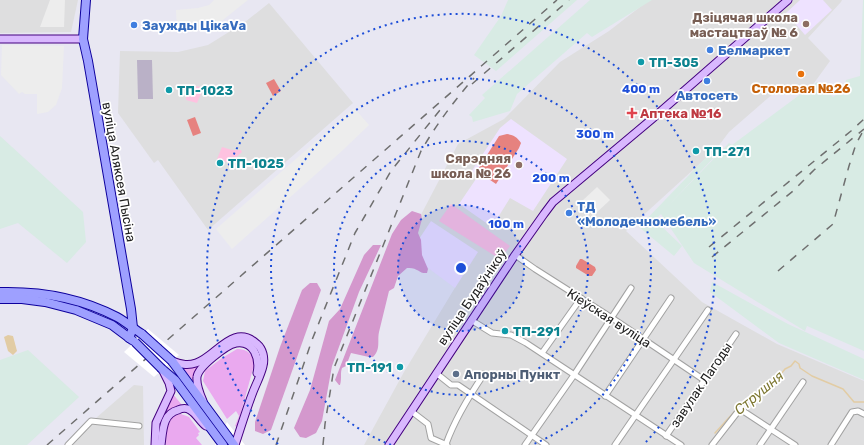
<svg xmlns="http://www.w3.org/2000/svg" width="864" height="445" font-family="Rubik,sans-serif">
<style>
.residential{fill:#dededf}
.industrial{fill:#d8ebe4}
.education{fill:#eee2ff}
.construction{fill:#bab1c7}
.grass{fill:#eaa9ef}
.forest{fill:#d498cd}
.park{fill:#fec2e0}
.pitch{fill:#e6827f}
.parking{fill:#ededed}
.water{fill:#e2cca4}
.pier{fill:#fff}
.lines{fill:none;stroke-linecap:round;stroke-linejoin:round}
.stream{stroke:#e2cca4;stroke-width:1.5}
.street-casing{stroke:#a2a2a2;stroke-width:7}
.secondary-casing{stroke:#43007f;stroke-width:9}
.primary-casing{stroke:#0d009d;stroke-width:10}
.street{stroke:#fff;stroke-width:5}
.secondary{stroke:#d9b8fe;stroke-width:7}
.primary{stroke:#9ea0ff;stroke-width:8}
.rail{stroke:#6f6f6f;stroke-width:1.5;stroke-dasharray:8 8;stroke-linecap:butt}
.primary-bridge-casing{stroke:#0d009d;stroke-width:10;stroke-linecap:butt}
.primary-bridge{stroke:#9ea0ff;stroke-width:8}
.ring{fill:none;stroke:#1d4ed8;stroke-width:2;stroke-dasharray:2 4}
.education-dot{fill:#8d6e63;stroke:#fff;stroke-width:1.5}
.shop-dot{fill:#3f7fe0;stroke:#fff;stroke-width:1.5}
.culture-dot{fill:#0f9aa8;stroke:#fff;stroke-width:1.5}
.food-dot{fill:#e8710a;stroke:#fff;stroke-width:1.5}
.health-dot{fill:#e0444e;stroke:#fff;stroke-width:1.5}
.service-dot{fill:#5c6f8a;stroke:#fff;stroke-width:1.5}
.labels{text-anchor:middle;dominant-baseline:central;stroke-width:3.5;stroke-linejoin:round;paint-order:stroke}
.education-label{font-size:13px;font-weight:bold;fill:#785e54;stroke:#fff;text-anchor:end}
.shop-label{font-size:13px;font-weight:bold;fill:#366cbe;stroke:#fff;text-anchor:start}
.culture-label{font-size:13px;font-weight:bold;fill:#0d838f;stroke:#fff;text-anchor:start}
.food-label{font-size:13px;font-weight:bold;fill:#c56008;stroke:#fff}
.health-label{font-size:13px;font-weight:bold;fill:#be3a42;stroke:#fff;text-anchor:start}
.street-label{font-size:13px;fill:#212121;stroke:#fff}
.service-label{font-size:13px;font-weight:bold;fill:#4e5e75;stroke:#fff;text-anchor:start}
.water-label{font-size:14px;font-style:italic;fill:#7e7832;stroke:#fff}
.centre{fill:#1d4ed8;stroke:#fff;stroke-width:2}
.ring-label{font-size:12px;text-anchor:middle;font-weight:bold;fill:#1d4ed8;stroke:#fff;stroke-width:3.5;stroke-linejoin:round;paint-order:stroke}
</style>
<rect width="100%" height="100%" fill="#e8e7f2"/>
<g class="residential">
<polygon points="0,0 78,0 71,32 0,33"/>
<polygon points="649,0 842,0 841,2 808,38 830,61 809,90 783,85 729,132 717,148 626,231 702,302 777,344 864,381 864,445 364,445 404,372 456,286 402,251 458,144 504,119 560,62 609,31"/>
<polygon points="269,3 353,103 208,230 158,160 154,163 118,113 120,51 178,52 208,45 245,22"/>
<polygon points="134,385 143,386 144,445 65,445"/>
</g>
<g class="industrial">
<polygon points="508,0 577,0 496,71 474,55 501,16"/>
<polygon points="590,0 652,0 592,37 587,33 517,94 510,111 473,122 472,117 469,115 485,98 482,95"/>
<polygon points="863,0 864,0 864,351 807,326 805,331 694,263 661,214 655,220 682,246 674,256 639,227 715,148 720,151 667,207 729,143 732,145 817,82 833,97 838,94 844,95 846,80 860,76"/>
<polygon points="0,136 83,212 86,242 67,263 18,223 0,229"/>
<polygon points="712,282 788,324 864,359 864,380 779,343 710,292"/>
<polygon points="28,350 79,397 27,445 0,445 0,360"/>
</g>
<g class="education">
<polygon points="800,0 823,0 832,10 805,35 786,13"/>
<polygon points="511,119 567,159 533,211 510,198 492,227 459,204 478,176 471,172 500,128"/>
<polygon points="431,221 478,252 455,288 409,254"/>
</g>
<polygon class="construction" points="137,60 152,60 153,99 138,99"/>
<g class="grass">
<path d="M237 349C248 349 253 354 254 365L237 427 235 426 239 416 236 411 227 419 203 381 205 371 222 358Z"/>
<polygon points="201,364 195,383 182,367"/>
<path d="M172 393 182 405 170 410 159 445C153 427 164 409 172 393Z"/>
<path d="M181 414 189 417 200 432 198 433 199 435 196 438 202 445H166C167 433 166 415 181 414Z"/>
</g>
<g class="forest">
<path d="M412 211 421 214 422 219 418 233 421 240 422 255 428 269 427 273C419 274 418 267 407 268L398 276 394 288 389 291 379 332C377 341 381 349 373 357H369L351 353 346 366 342 368C340 373 342 378 340 385H339L335 380 392 234 401 220Z"/>
<polygon points="373,245 381,245 359,292 332,366 322,421 316,433 306,438 300,437 294,428 310,390 329,321 340,309 364,255"/>
<polygon points="310,283 317,283 321,290 271,430 263,434 255,431 255,422 280,347 302,290"/>
</g>
<g class="park">
<polygon points="186,85 202,87 203,89 197,103 186,100"/>
<polygon points="222,147 232,150 241,150 242,152 230,163 217,159"/>
<polygon points="451,204 510,246 500,259 439,221"/>
</g>
<g class="pitch">
<polygon points="274,79 281,91 273,96 266,83"/>
<polygon points="195,117 201,133 193,136 187,120"/>
<path d="M507 134C514 135 517 137 521 143L519 148 496 184 477 171 499 136Z"/>
<polygon points="580,259 582,259 595,267 596,270 592,276 589,276 576,268 576,266"/>
</g>
<g class="parking">
<polygon points="50,0 65,0 64,27 40,27"/>
<polygon points="214,0 248,0 223,20 201,29 177,30 176,10 198,8 209,5"/>
<polygon points="2,45 64,46 62,88 56,105 48,112 37,114 37,94 25,94 22,92 19,94 1,75"/>
<polygon points="354,108 369,125 343,150 232,249 216,229"/>
<polygon points="597,187 610,200 594,215 581,202"/>
</g>
<polygon class="water" points="8,335 13,336 17,351 13,355 8,351 4,337"/>
<g class="pier">
<polygon points="148,329 179,355 154,377 124,352"/>
<polygon points="227,422 245,445 215,445"/>
</g>
<g class="lines">
<g class="stream">
<polyline points="739,407 772,385 785,369 791,366 795,361 799,364 800,368 812,376 843,389 854,402 864,402"/>
<polyline points="715,433 735,411"/>
</g>
<defs>
<g id="street">
<polyline points="515,255 535,269 612,318 704,380"/>
<polyline points="471,320 492,333 511,335 526,343 681,445"/>
<polyline points="542,353 581,298"/>
<polyline points="436,373 451,385 458,385 546,445"/>
<polyline points="605,396 671,298"/>
<polyline points="411,411 428,424 431,438 447,445"/>
<polyline points="666,436 736,334"/>
<path d="M446 444C455 419 469 396 484 374"/>
<polyline points="68,445 91,421 139,426"/>
<polyline points="525,445 574,375 631,288"/>
<polyline points="615,445 708,310"/>
<polyline points="712,445 740,409 795,445"/>
<polyline points="760,445 803,382"/>
<polyline points="831,445 852,412 858,411 864,414"/>
</g>
<g id="secondary">
<polyline points="0,39 83,39"/>
<path d="M172 361C180 364 187 366 196 363 216 357 233 322 257 344 263 349 265 358 263 366 261 375 256 384 253 392 246 410 241 427 235 445"/>
<path d="M203 401C200 394 196 385 197 377 198 367 226 345 236 343 254 340 260 359 257 373"/>
<polyline points="155,445 156,423 171,391 169,383 163,371"/>
<path d="M161 445C163 432 162 414 178 410 182 408 187 408 190 410 197 414 200 422 206 426"/>
<polyline points="389,445 515,255 544,214 553,202 652,119 788,0"/>
</g>
<g id="primary">
<polyline points="86,0 83,39 88,61 131,309 133,328 129,338"/>
<path d="M0 292C40 291 81 298 117 317 126 322 134 329 142 334"/>
<polyline points="0,299 22,299 45,302 76,310 112,325 132,340"/>
<polyline points="172,361 234,445"/>
<polyline points="162,369 175,380 223,445"/>
</g>
</defs>
<use href="#street" class="street-casing"/>
<use href="#secondary" class="secondary-casing"/>
<use href="#primary" class="primary-casing"/>
<use href="#street" class="street"/>
<use href="#secondary" class="secondary"/>
<use href="#primary" class="primary"/>
<g class="rail">
<polyline points="472,84 569,0"/>
<polyline points="709,247 851,131 864,119"/>
<polyline points="712,257 793,191 814,170 864,129"/>
<polyline points="778,271 833,224 849,166 856,144 862,133"/>
<polyline points="47,445 557,0"/>
<polyline points="276,445 312,340 355,233 391,171 444,105"/>
<path d="M323 445 325 424 334 368 421 151C436 125 454 101 474 78"/>
</g>
<defs>
<g id="primary-bridge">
<polyline points="142,334 172,361"/>
<polyline points="135,342 162,369"/>
</g>
</defs>
<use href="#primary-bridge" class="primary-bridge-casing"/>
<use href="#primary-bridge" class="primary-bridge"/>
</g>
<circle cx="461" cy="268" r="63" fill="#1d4ed8" fill-opacity=".12"/>
<g class="ring">
<circle cx="461" cy="268" r="63"/>
<circle cx="461" cy="268" r="127"/>
<path d="M391 445A190 190 0 1 1 531 445"/>
<path d="M278 444A254 254 0 1 1 644 444"/>
</g>
<g class="education-dot">
<circle cx="806" cy="24" r="4"/>
<circle cx="519" cy="165" r="4"/>
</g>
<g class="shop-dot">
<circle cx="134" cy="25" r="4"/>
<circle cx="710" cy="50" r="4"/>
<circle cx="707" cy="81" r="4"/>
<circle cx="569" cy="213" r="4"/>
</g>
<g class="culture-dot">
<circle cx="641" cy="62" r="4"/>
<circle cx="169" cy="90" r="4"/>
<circle cx="696" cy="151" r="4"/>
<circle cx="220" cy="163" r="4"/>
<circle cx="505" cy="331" r="4"/>
<circle cx="400" cy="367" r="4"/>
</g>
<circle class="food-dot" cx="801" cy="74" r="4"/>
<path class="health-dot" d="M630 107h4v4h4v4h-4v4h-4v-4h-4v-4h4z"/>
<circle class="service-dot" cx="456" cy="374" r="4"/>
<g class="labels">
<g class="education-label">
<text x="798" y="17">Дзіцячая школа<tspan x="798" dy="15">мастацтваў № 6</tspan></text>
<text x="511" y="158">Сярэдняя<tspan x="511" dy="15">школа № 26</tspan></text>
</g>
<g class="shop-label">
<text x="142" y="25">Заужды ЦікаVа</text>
<text x="718" y="50">Белмаркет</text>
<text x="707" y="95" text-anchor="middle">Автосеть</text>
<text x="577" y="206">ТД<tspan x="577" dy="15">«Молодечномебель»</tspan></text>
</g>
<g class="culture-label">
<text x="649" y="62">ТП-305</text>
<text x="177" y="90">ТП-1023</text>
<text x="704" y="151">ТП-271</text>
<text x="228" y="163">ТП-1025</text>
<text x="513" y="331">ТП-291</text>
<text x="392" y="367" text-anchor="end">ТП-191</text>
</g>
<g class="food-label">
<text x="801" y="88">Столовая №26</text>
</g>
<g class="health-label">
<text x="640" y="113">Аптека №16</text>
</g>
<g class="street-label">
<text transform="translate(119 172) rotate(80)">вуліца Аляксея Пысіна</text>
<text transform="translate(472 297) rotate(-56)">вуліца Будаўнікоў</text>
<text transform="translate(609 318) rotate(33)">Кіеўская вуліца</text>
<text transform="translate(701 385) rotate(-56)">завулак Лагоды</text>
</g>
<g class="service-label">
<text x="464" y="374">Апорны Пункт</text>
</g>
<g class="water-label">
<text transform="translate(759 393) rotate(-40)">Струшня</text>
</g>
</g>
<circle cx="461" cy="268" r="6" class="centre"/>
<g class="ring-label">
<text x="641" y="93">400 m</text>
<text x="595" y="138">300 m</text>
<text x="551" y="182">200 m</text>
<text x="506" y="228">100 m</text>
</g>
</svg>
